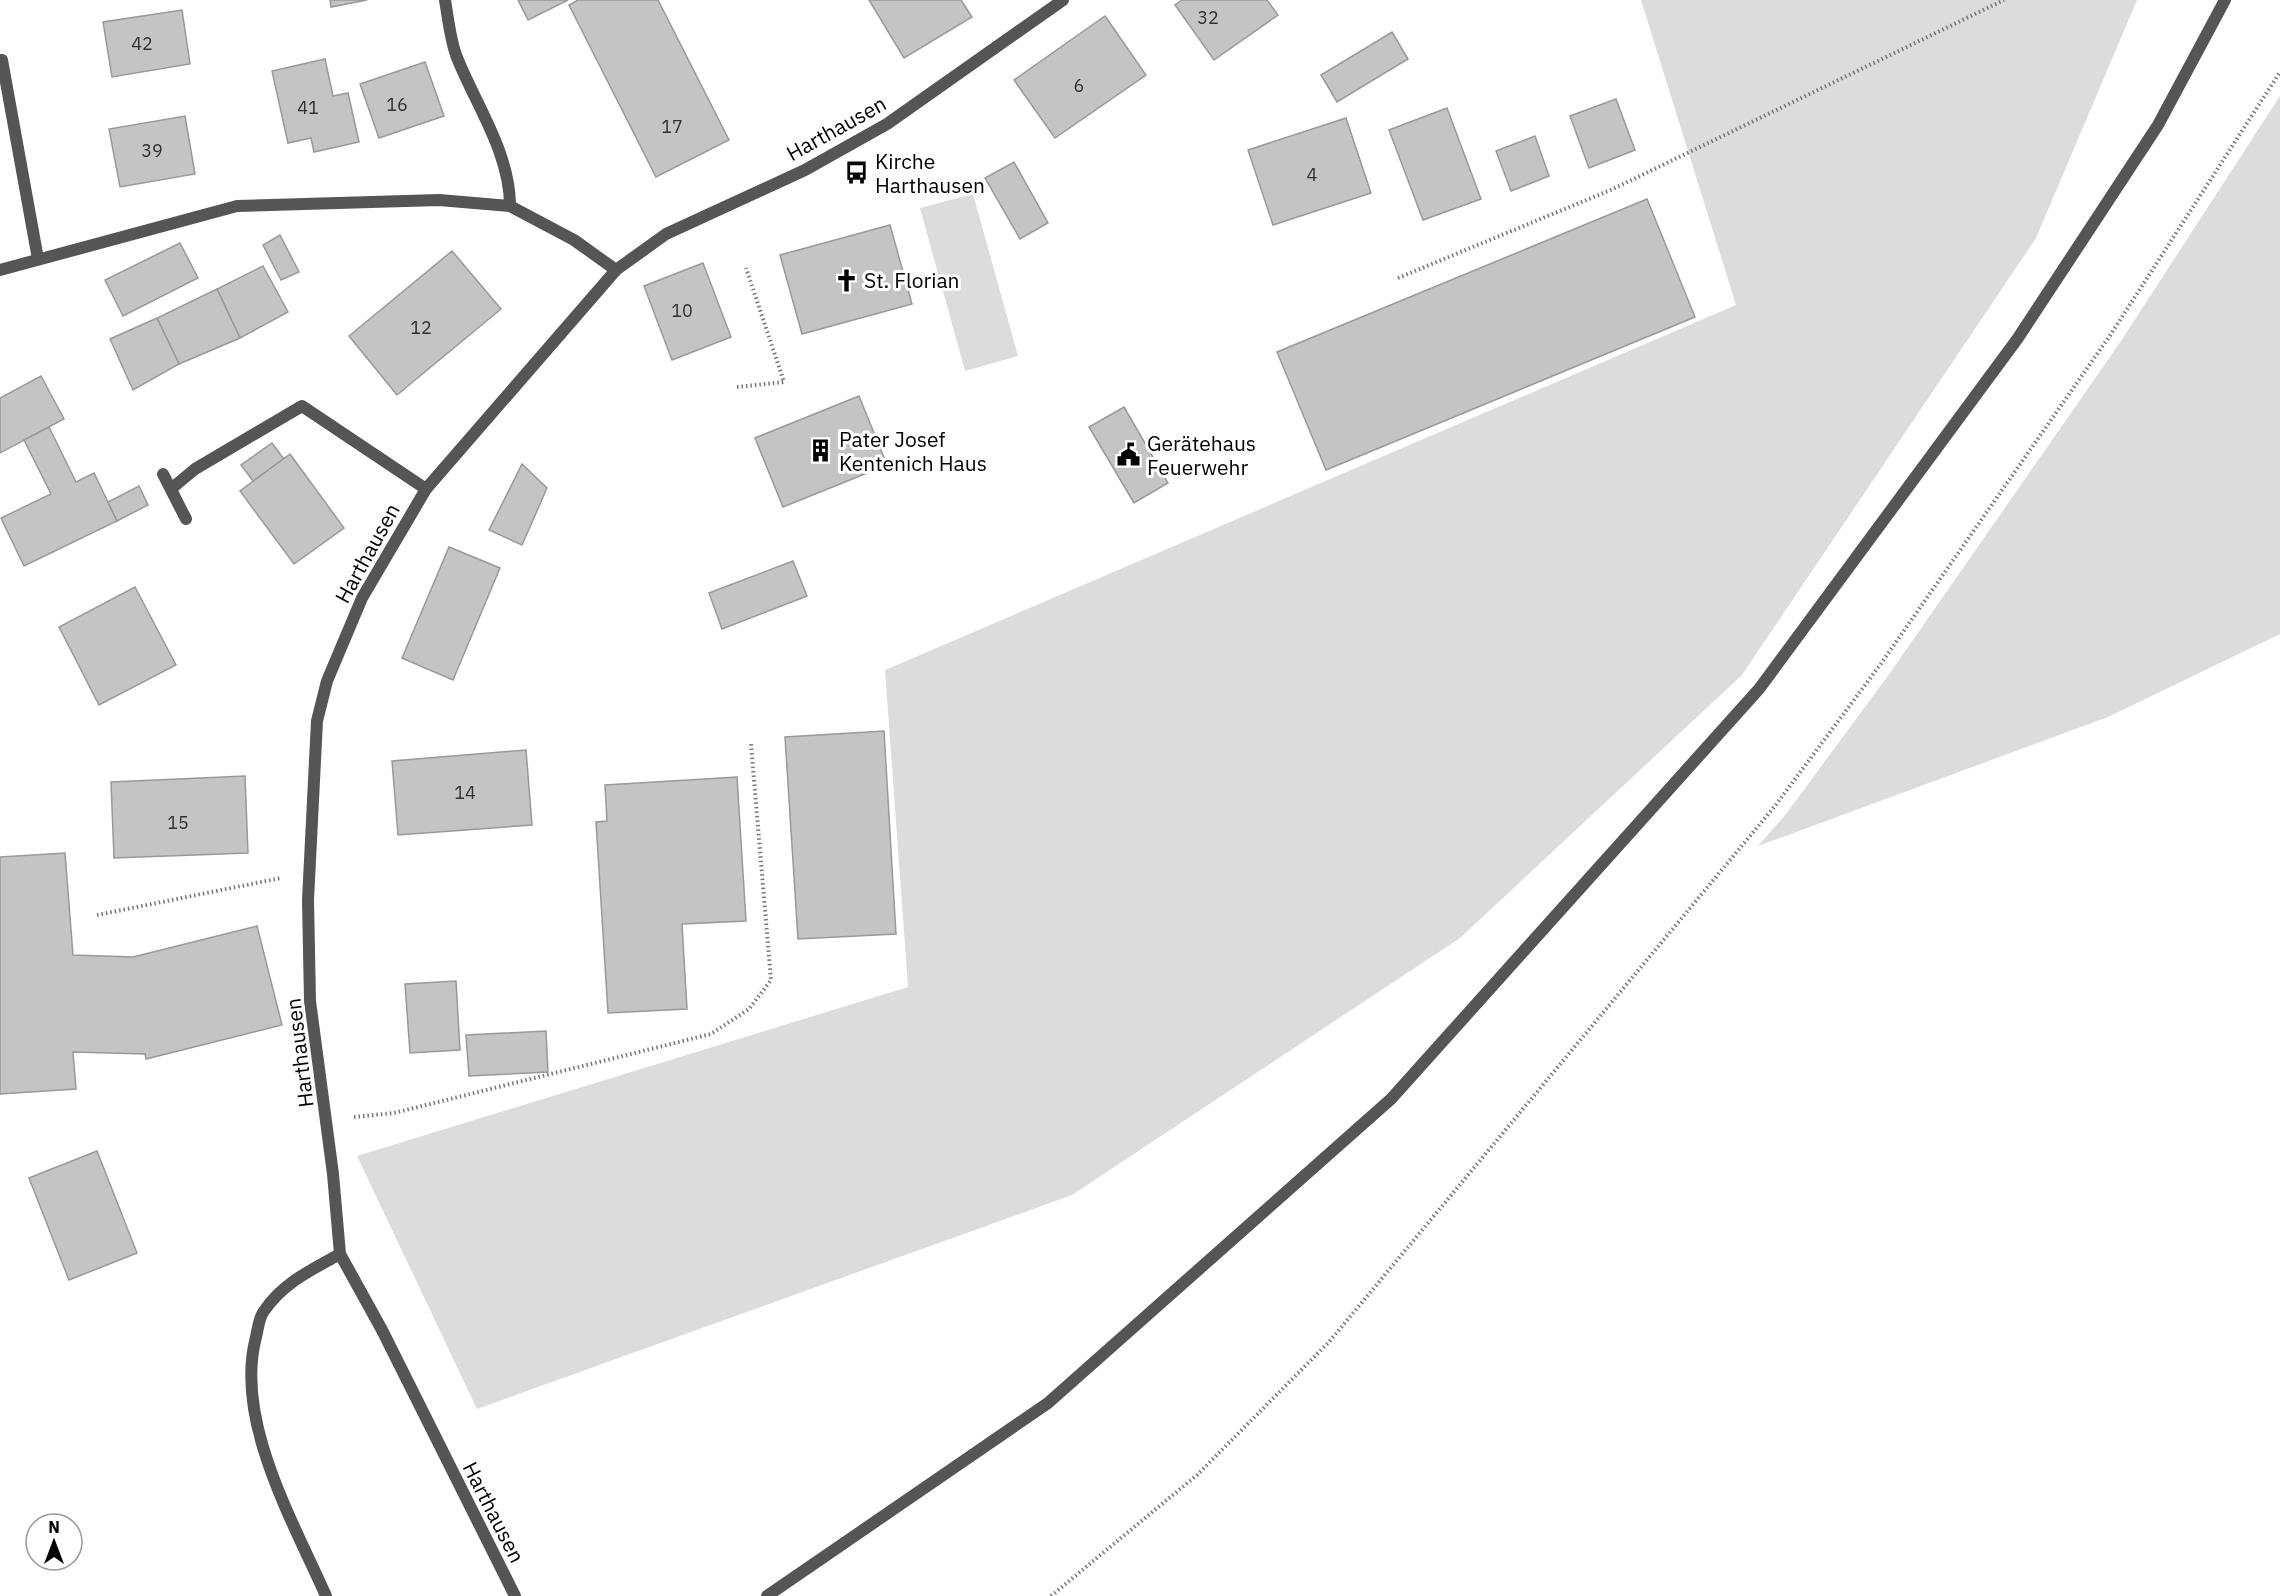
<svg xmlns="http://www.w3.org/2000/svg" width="2280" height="1596" font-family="'IBM Plex Sans',sans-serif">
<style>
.green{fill:#dcdcdc}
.building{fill:#c4c4c4;stroke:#999;stroke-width:1.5}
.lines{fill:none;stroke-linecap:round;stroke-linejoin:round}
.path{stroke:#777;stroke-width:4;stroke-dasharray:1.5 3;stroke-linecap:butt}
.service{stroke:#555;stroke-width:12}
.minor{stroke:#555;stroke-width:12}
.tertiary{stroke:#555;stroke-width:12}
.labels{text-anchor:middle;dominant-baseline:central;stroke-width:6;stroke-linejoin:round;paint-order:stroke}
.number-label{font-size:18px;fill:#313131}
.street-label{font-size:21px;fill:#000;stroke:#fff}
.poi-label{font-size:21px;fill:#000;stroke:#fff;text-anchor:start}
</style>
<rect width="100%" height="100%" fill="#fff"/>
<g class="green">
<polygon points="1641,0 2137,0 2036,238 1742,675 1460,938 1072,1195 477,1409 357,1156 908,987 885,670 1736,305"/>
<polygon points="2280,96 2280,634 2108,717 1758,846 1786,814 1890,673 2121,341"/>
<polygon points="973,194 1018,356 965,371 920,208"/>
</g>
<g class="building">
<polygon points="330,0 367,0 331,7"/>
<polygon points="518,0 568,0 528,20"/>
<polygon points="578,0 658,0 729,140 656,177 569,5"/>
<polygon points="869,0 961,0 972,17 904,58"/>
<polygon points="1182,0 1267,0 1278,15 1214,60 1175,5"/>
<polygon points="182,10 190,64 112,77 103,22"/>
<polygon points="1105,16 1146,75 1055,138 1014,80"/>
<polygon points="1392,32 1408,59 1337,102 1321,75"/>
<polygon points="325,59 333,96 348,93 359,142 314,152 311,138 288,143 272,71"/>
<polygon points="425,62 444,116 379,138 360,84"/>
<polygon points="1616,99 1635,150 1589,168 1570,116"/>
<polygon points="1447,108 1481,199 1423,220 1389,130"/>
<polygon points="185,116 195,174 120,187 109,129"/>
<polygon points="1346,118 1371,193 1273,225 1248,150"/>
<polygon points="1535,136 1549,176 1511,191 1496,151"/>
<polygon points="1014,162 1048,223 1020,239 985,178"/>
<polygon points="1647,199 1695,317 1326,470 1277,352"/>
<polygon points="890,225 912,304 802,334 780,255"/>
<polygon points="280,235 299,272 281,280 263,245"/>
<polygon points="180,243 198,278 123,316 105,280"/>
<polygon points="452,251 501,309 397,395 349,336"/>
<polygon points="703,263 731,337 672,360 644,286"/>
<polygon points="263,266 288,312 240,338 217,289"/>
<polygon points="217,289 240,338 179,364 157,318"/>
<polygon points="157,318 179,364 133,390 110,339"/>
<polygon points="41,376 64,419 0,453 0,398"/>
<polygon points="859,396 887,465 783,507 755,438"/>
<polygon points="1124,407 1168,483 1134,503 1089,427"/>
<polygon points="49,427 76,482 94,473 117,521 24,566 1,518 51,494 24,440"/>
<polygon points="272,443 284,459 253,481 241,465"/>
<polygon points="290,454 344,528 294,564 240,491"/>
<polygon points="522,464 547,488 522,545 489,530"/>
<polygon points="139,486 148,505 117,521 108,502"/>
<polygon points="449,547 500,568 453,680 402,658"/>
<polygon points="793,561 807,596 722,629 709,593"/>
<polygon points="135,587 176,665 99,705 59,627"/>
<polygon points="884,731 896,934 798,939 785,737"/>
<polygon points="526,750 532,825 398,835 392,761"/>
<polygon points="245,776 248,853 114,858 111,782"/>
<polygon points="737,777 746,921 682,924 687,1009 608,1013 596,822 607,821 605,785"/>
<polygon points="65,853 73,955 133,957 257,926 282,1025 146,1059 145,1054 73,1052 76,1089 0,1094 0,857"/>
<polygon points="456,981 460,1050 410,1053 405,984"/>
<polygon points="546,1031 548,1072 469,1076 466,1035"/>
<polygon points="97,1151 137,1253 69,1280 29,1178"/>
</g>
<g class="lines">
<g class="path">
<polyline points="1398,278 1613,189 2004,0"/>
<polyline points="737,387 784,382 746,268"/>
<polyline points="97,915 281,878"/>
<polyline points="354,1117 394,1113 711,1034 749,1009 771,980 751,744"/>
<polyline points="1051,1596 1197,1475 1329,1342 1775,806 1880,665 2111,334 2280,72"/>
</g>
<g class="service">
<polyline points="2,60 38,259"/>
<polyline points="163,474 186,519"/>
</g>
<g class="minor">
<path d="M445 0C448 18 450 38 456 55 475 104 510 152 510 206"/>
<polyline points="0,270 237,206 439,200 510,206 574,240 616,270"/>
<polyline points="171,489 195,469 302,406 426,489"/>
<path d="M326 1596C293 1521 234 1420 256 1337 258 1329 259 1317 264 1311 283 1283 311 1270 340 1254"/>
<polyline points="515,1596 382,1330 340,1254 333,1174 310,1001 308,900 317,721 327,681 362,598 426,489 616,270 666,234 805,170 887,124 1063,0"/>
</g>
<polyline class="tertiary" points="767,1596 1048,1403 1391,1099 1759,689 2018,338 2158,125 2225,0"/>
</g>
<defs>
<symbol id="bus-bare" viewBox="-9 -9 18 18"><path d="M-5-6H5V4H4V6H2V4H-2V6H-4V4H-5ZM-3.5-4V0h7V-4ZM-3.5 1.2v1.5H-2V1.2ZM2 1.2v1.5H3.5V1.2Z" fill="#000" stroke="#fff" stroke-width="2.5" paint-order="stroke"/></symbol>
<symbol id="church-bare" viewBox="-9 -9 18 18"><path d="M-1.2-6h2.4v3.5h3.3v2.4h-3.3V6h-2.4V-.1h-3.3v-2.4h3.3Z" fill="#000" stroke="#fff" stroke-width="2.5" paint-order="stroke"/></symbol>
<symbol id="building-bare" viewBox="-9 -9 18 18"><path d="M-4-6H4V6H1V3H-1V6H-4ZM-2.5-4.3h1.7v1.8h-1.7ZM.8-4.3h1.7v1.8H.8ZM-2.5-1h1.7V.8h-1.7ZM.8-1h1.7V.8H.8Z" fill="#000" stroke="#fff" stroke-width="2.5" paint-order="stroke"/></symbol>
<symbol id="civic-bare" viewBox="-9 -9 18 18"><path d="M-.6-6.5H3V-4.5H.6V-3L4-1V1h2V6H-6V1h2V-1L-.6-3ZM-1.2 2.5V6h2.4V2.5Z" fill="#000" stroke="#fff" stroke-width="2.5" paint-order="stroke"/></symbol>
</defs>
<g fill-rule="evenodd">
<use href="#bus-bare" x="840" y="156" width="33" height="33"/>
<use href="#church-bare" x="830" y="264" width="33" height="33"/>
<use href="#building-bare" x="804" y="434" width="33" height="33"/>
<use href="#civic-bare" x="1112" y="438" width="33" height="33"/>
</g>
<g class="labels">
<g class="number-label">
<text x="1208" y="17">32</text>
<text x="142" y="43">42</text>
<text x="1079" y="85">6</text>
<text x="397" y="104">16</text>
<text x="308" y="107">41</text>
<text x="672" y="126">17</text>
<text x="152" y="150">39</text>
<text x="1312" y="174">4</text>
<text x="682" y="310">10</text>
<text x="421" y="327">12</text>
<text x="465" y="792">14</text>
<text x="178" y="822">15</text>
</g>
<g class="street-label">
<text transform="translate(836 128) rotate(-29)">Harthausen</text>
<text transform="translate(367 553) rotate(-61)">Harthausen</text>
<text transform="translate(299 1053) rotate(-97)">Harthausen</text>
<text transform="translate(494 1512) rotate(63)">Harthausen</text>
</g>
<g class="poi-label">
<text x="875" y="161">Kirche<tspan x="875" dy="24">Harthausen</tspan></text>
<text x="864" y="280">St. Florian</text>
<text x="839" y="439">Pater Josef<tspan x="839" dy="24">Kentenich Haus</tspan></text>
<text x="1147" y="443">Gerätehaus<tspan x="1147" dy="24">Feuerwehr</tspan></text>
</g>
</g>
<g transform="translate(54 1542)"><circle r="28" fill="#ffffff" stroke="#999999" stroke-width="1.5"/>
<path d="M0-4.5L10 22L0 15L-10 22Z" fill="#000000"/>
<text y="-9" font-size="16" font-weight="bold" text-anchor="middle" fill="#000000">N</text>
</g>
</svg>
